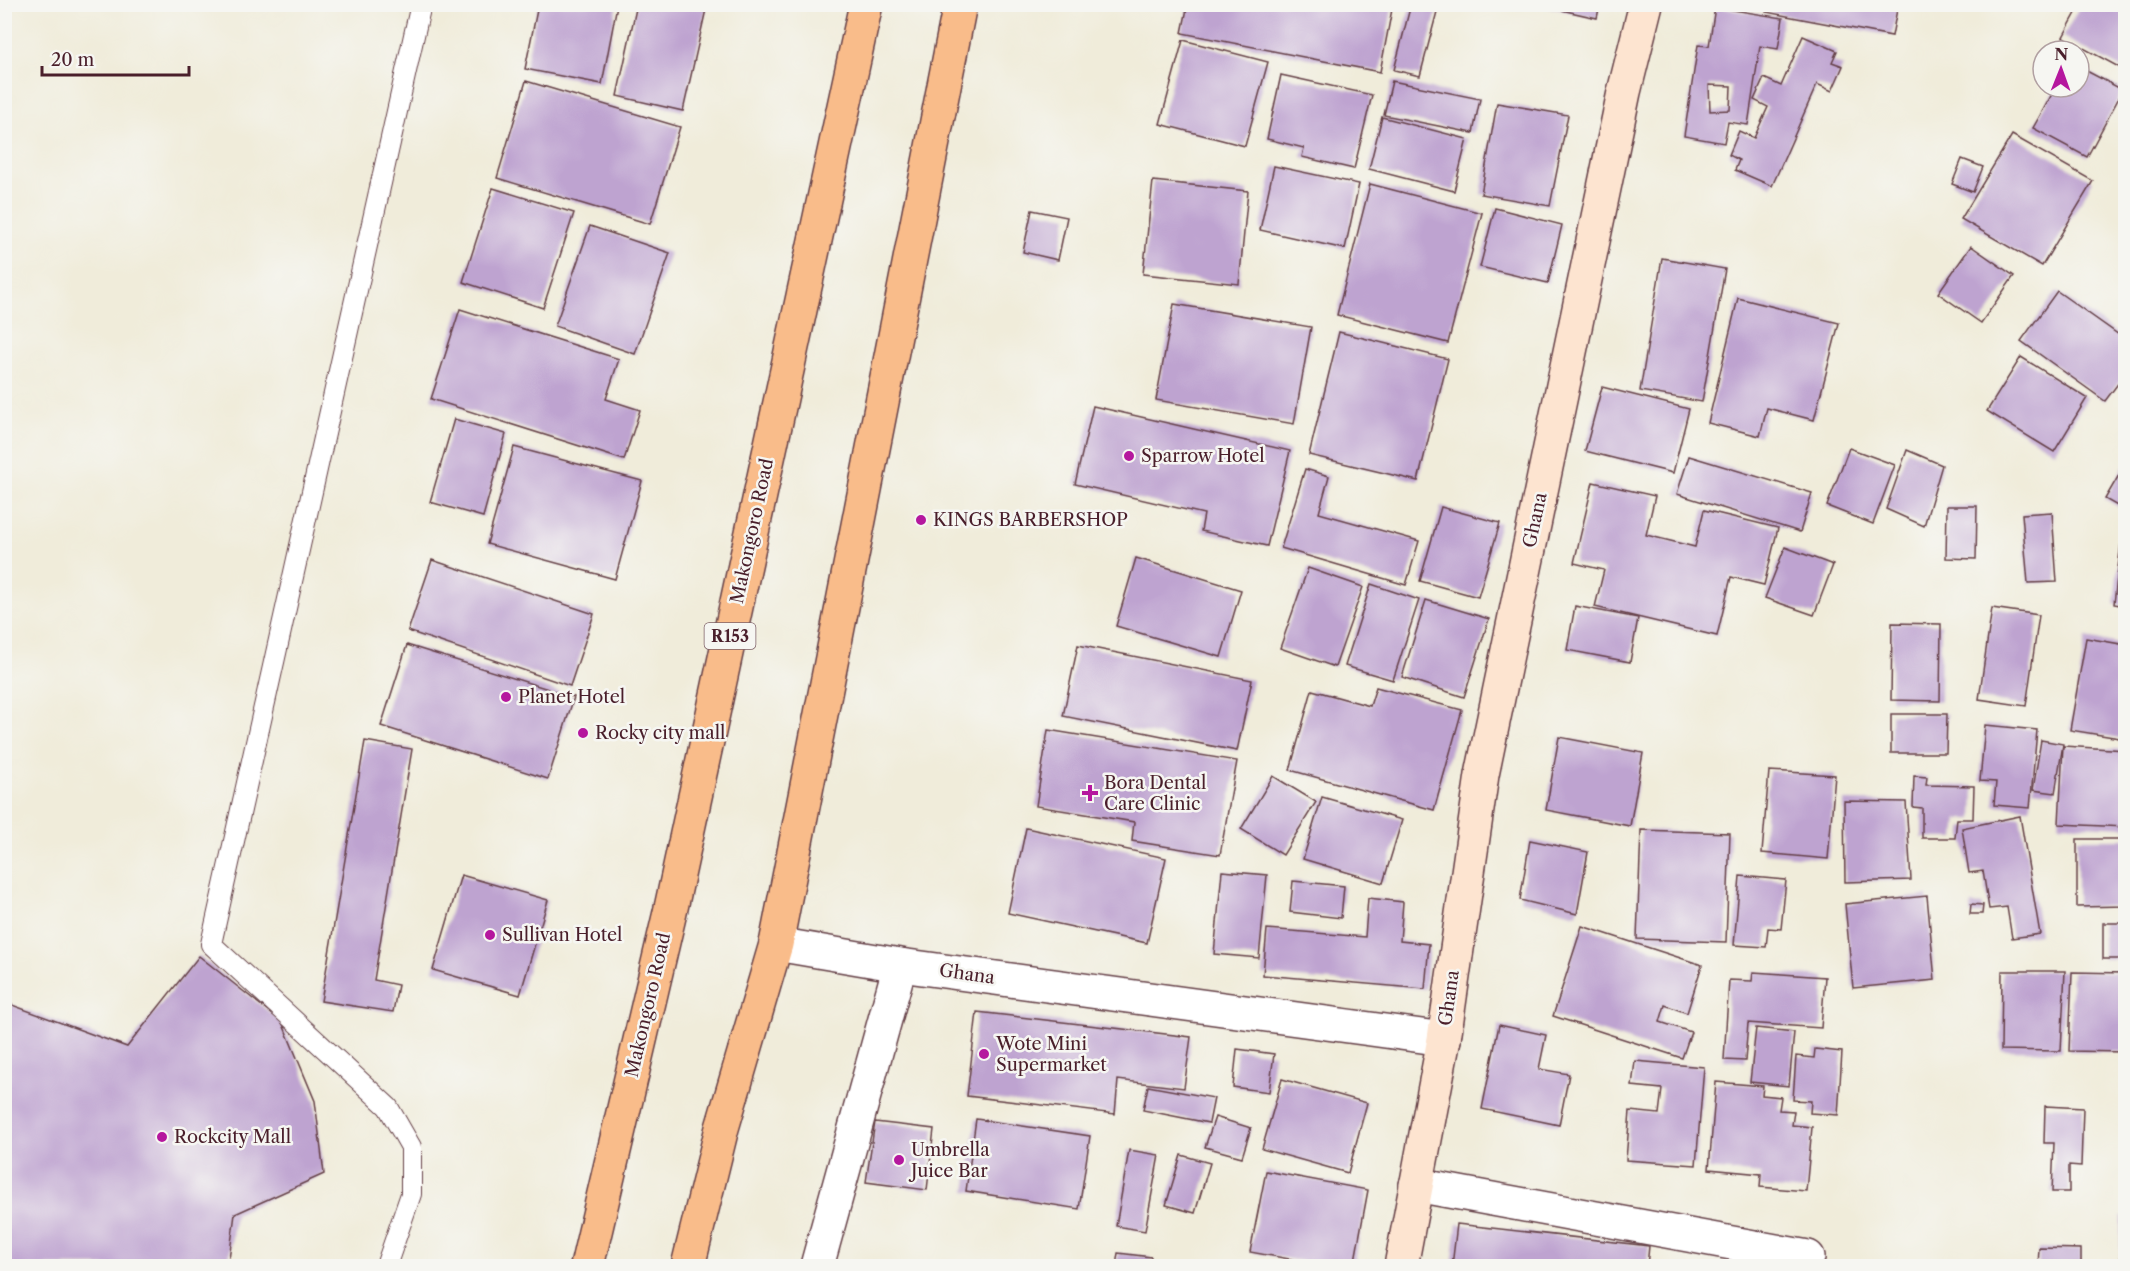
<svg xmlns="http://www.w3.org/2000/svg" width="2130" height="1271" font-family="'Libre Caslon Text',serif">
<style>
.building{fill:#bea3d0;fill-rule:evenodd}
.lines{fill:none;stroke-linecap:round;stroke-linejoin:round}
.lane-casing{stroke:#633e45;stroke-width:22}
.street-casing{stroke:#633e45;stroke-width:36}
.secondary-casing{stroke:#633e45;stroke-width:36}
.primary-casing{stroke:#633e45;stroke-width:36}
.lane{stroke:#fff;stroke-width:20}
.street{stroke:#fff;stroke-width:33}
.secondary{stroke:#fde4d0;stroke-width:33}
.primary{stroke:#f9bc8a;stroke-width:33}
.poi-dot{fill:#b5179e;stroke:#f6f6f2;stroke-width:2}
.labels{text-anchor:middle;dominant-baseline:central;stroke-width:5;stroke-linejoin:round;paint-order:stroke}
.shield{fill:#f6f6f2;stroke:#7e6067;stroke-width:1.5}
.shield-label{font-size:16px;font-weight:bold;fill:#4a1f2b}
.poi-label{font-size:18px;fill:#4a1f2b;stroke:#f6f6f2;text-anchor:start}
.street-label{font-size:18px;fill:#4a1f2b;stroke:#f6f6f2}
</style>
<rect width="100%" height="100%" fill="#f6f6f2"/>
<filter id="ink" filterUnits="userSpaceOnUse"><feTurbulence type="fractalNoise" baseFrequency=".0167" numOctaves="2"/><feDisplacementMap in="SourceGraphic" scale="12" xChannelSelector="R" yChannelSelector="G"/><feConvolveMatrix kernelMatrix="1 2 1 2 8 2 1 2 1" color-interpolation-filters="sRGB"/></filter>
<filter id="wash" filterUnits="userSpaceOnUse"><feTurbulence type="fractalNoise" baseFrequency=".008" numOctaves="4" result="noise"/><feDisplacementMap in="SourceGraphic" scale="24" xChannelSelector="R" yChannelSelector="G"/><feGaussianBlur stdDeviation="1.35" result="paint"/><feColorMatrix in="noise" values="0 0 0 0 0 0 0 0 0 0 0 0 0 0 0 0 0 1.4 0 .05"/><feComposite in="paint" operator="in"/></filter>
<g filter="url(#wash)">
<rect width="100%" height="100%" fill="#f0ecda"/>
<g id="blocks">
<g class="building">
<polygon points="637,4 707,5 683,111 617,96"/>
<polygon points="1188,4 1393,4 1380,72 1182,33"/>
<polygon points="1411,4 1439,4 1420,76 1394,70"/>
<polygon points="1535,4 1600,4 1597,18"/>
<polygon points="1768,4 1898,4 1892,36 1766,12"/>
<polygon points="2081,4 2126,4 2126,71 2063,37"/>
<polygon points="538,5 617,5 602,84 525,69"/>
<path d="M1715 7 1783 18 1778 49 1760 46 1748 125 1728 122 1724 143 1684 136 1698 45 1709 46ZM1709 85 1731 86 1730 110 1710 111Z"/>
<polygon points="1803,36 1837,51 1832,62 1843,66 1832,91 1817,84 1772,186 1735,170 1739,160 1729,155 1739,131 1754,138 1768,107 1754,100 1764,78 1781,86"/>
<polygon points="1183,40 1268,62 1245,146 1160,124"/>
<polygon points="2079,67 2123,90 2087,157 2033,128 2056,87 2079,87"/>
<polygon points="1281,75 1372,95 1354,169 1302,157 1304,148 1267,139"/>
<polygon points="526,81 680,127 650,224 497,178"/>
<polygon points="1392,81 1480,99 1473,133 1384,115"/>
<polygon points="1497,103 1568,115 1550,206 1481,194"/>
<polygon points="1382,117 1467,139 1454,191 1369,169"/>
<polygon points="2012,135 2093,181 2042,266 1961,219"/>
<polygon points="1962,159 1983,167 1973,192 1952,184"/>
<polygon points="1274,166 1359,184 1345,249 1260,230"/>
<polygon points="1153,181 1248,191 1239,284 1143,274"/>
<polygon points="1370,184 1482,213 1448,343 1337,315"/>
<polygon points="493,188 574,213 543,308 463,282"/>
<polygon points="1495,208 1562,225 1548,283 1480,267"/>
<polygon points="1032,210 1067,217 1058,260 1023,252"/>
<polygon points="590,226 670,253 635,354 555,326"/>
<polygon points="1971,246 2014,276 1981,323 1938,293"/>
<polygon points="1662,258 1725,269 1702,402 1640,391"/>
<polygon points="2057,291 2126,340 2126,373 2105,401 2021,341"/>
<polygon points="1738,298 1839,323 1814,420 1767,408 1760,436 1708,423"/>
<polygon points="1174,304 1311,327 1294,424 1156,400"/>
<polygon points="460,309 619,359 606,399 640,410 624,460 431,399"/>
<polygon points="1339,332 1448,359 1418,481 1309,455"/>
<polygon points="2021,357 2087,398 2054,452 1987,411"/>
<polygon points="1602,387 1689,409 1673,473 1585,451"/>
<polygon points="1093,406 1290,451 1267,546 1201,531 1204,514 1075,484"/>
<polygon points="454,419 506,434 483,517 430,502"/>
<polygon points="514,447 642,481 615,579 487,544"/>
<polygon points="1849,448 1895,465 1873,524 1827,506"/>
<polygon points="1907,450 1942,465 1924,526 1886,509"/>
<polygon points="1689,456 1812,493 1800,532 1677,494"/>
<polygon points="2126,463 2126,511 2105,499"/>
<polygon points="1305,469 1329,476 1319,513 1419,541 1406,585 1281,548"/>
<polygon points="1593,482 1655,496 1646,535 1695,547 1704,510 1778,528 1764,585 1731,577 1717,636 1595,607 1604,570 1574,563"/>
<polygon points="1947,506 1977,506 1976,559 1946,558"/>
<polygon points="1441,507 1500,523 1478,597 1420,581"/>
<polygon points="2052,512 2057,582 2028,583 2022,514"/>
<polygon points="2121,542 2126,542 2126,606 2114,604"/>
<polygon points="1785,547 1833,565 1814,615 1765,598"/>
<polygon points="1136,558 1241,590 1221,657 1116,626"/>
<polygon points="432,560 594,614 570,686 408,631"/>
<polygon points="1308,568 1363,587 1335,667 1280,648"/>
<polygon points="1371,584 1419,600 1393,680 1345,666"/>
<polygon points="1426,600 1489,619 1464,697 1402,677"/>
<polygon points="1575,606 1638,618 1630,662 1567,650"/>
<polygon points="1992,608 2039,615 2026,706 1979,699"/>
<polygon points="1892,623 1941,624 1940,701 1891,700"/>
<polygon points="2086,638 2126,645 2126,739 2070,730"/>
<polygon points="407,645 574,697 548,779 381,726"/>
<polygon points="1078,645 1252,680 1237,751 1063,716"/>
<polygon points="1376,687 1462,710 1434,810 1290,770 1312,690 1370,706"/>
<polygon points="1891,714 1947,714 1946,753 1891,753"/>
<polygon points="1985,725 2037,730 2030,808 1994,805 1996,782 1980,781"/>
<polygon points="1048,730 1237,761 1220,855 1132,841 1134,822 1036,806"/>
<polygon points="1559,737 1643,753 1630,826 1546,810"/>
<polygon points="2041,740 2063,744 2055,793 2033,790"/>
<polygon points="365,741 412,749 374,980 398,985 393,1012 321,1001"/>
<polygon points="2063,746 2126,750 2126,827 2059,824"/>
<polygon points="1769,771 1835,775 1828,859 1762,853"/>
<polygon points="1273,776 1316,802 1283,855 1241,829"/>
<polygon points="1914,776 1927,777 1926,785 1974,786 1973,819 1957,819 1955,838 1922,838 1922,808 1913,807"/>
<polygon points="1322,797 1402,820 1383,883 1303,859"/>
<polygon points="1844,801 1906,802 1911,880 1845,882"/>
<polygon points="2020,816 2040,934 2012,938 2007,907 1989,909 1983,871 1969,873 1962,828"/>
<polygon points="1026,828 1166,858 1147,943 1008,913"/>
<polygon points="1641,830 1730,833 1726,942 1637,939"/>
<polygon points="2077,839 2126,839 2126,906 2077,907"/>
<polygon points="1530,840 1588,852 1577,914 1520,900"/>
<polygon points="1222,871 1267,875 1259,958 1214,954"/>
<polygon points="461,875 548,900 520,995 433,970"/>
<polygon points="1740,876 1786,880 1781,929 1768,928 1766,947 1734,945"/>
<polygon points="1293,881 1344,886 1341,918 1290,912"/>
<polygon points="1927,896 1935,980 1853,988 1845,904"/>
<polygon points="1368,898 1403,902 1400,941 1429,944 1425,989 1263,975 1267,929 1365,937"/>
<polygon points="1971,904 1983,905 1982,914 1970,914"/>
<rect x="2103" y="923" width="23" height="36"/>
<polygon points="1582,926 1702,965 1687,1013 1665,1005 1660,1022 1691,1032 1682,1058 1553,1016"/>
<polygon points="199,956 282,1022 315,1101 324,1174 235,1214 228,1266 4,1266 4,1002 127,1047"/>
<polygon points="2002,971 2065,971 2061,1051 2001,1050"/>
<polygon points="1753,972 1825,977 1821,1028 1748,1023 1745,1061 1724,1060 1729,980 1752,981"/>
<polygon points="2072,972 2126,973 2126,1052 2069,1051"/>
<polygon points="977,1012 1191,1037 1184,1088 1118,1080 1115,1114 967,1096"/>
<polygon points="1499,1025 1546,1035 1539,1069 1569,1074 1559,1125 1482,1109"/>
<polygon points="1756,1028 1794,1032 1789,1086 1750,1082"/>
<polygon points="1237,1049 1274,1054 1269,1092 1233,1087"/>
<polygon points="1815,1049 1842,1052 1838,1115 1810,1113 1811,1101 1793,1100 1796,1056 1814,1058"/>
<polygon points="1635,1061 1704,1067 1696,1165 1626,1160 1630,1111 1659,1114 1662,1089 1632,1086"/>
<polygon points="1282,1079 1367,1103 1348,1173 1262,1149"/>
<polygon points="1716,1082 1763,1086 1762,1095 1781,1097 1779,1110 1794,1111 1792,1125 1812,1127 1806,1191 1760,1187 1761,1174 1709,1169"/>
<polygon points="1148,1086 1214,1098 1209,1123 1143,1110"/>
<polygon points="2045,1106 2083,1108 2081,1166 2069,1165 2069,1192 2052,1192 2054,1143 2044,1143"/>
<polygon points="1215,1117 1251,1128 1242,1157 1205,1147"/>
<polygon points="976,1119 1090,1136 1079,1209 966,1191"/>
<polygon points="875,1122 934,1129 927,1190 866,1182"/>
<polygon points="1129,1150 1159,1155 1145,1231 1116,1226"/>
<polygon points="1181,1155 1210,1163 1195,1213 1166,1205"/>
<polygon points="1266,1171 1368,1190 1354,1266 1328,1266 1250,1252"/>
<polygon points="2121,1216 2126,1217 2126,1266 2120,1266"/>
<polygon points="1457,1224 1649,1246 1647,1266 1452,1266"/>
<polygon points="2039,1248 2081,1249 2081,1266 2038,1266"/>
<polygon points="1118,1253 1151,1257 1150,1266 1116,1266"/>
</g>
</g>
</g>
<g filter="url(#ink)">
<use href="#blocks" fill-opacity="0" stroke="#633e45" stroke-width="1.5"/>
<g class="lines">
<defs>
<polyline id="lane" points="386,1266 411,1194 411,1147 388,1107 211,944 421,4"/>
<g id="street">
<polyline points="776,944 900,965 1444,1039"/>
<polyline points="1416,1185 1808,1257"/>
<polyline points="817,1266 900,965"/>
</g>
<polyline id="secondary" points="1401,1266 1444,1039 1482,775 1624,92 1646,4"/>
<g id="primary">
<polyline points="587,1266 671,908 866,4"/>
<polyline points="688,1266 722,1128 776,944 960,4"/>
</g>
</defs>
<use href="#lane" class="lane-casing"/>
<use href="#street" class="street-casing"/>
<use href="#secondary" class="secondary-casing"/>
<use href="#primary" class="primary-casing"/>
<use href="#lane" class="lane"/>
<use href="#street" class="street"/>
<use href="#secondary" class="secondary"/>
<use href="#primary" class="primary"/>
</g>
</g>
<g class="poi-dot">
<circle cx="1129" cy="456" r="6"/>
<circle cx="921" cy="520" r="6"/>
<circle cx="506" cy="697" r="6"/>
<circle cx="583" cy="733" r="6"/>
<path d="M1087 784h6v6h6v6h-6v6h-6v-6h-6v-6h6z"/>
<circle cx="490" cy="935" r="6"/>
<circle cx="984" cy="1054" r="6"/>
<circle cx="162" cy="1137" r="6"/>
<circle cx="899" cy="1160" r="6"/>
</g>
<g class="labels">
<rect class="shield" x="704.5" y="623" width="51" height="26" rx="4.5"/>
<g class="shield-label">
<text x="730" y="636">R153</text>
</g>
<g class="poi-label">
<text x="1141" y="456">Sparrow Hotel</text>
<text x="933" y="520">KINGS BARBERSHOP</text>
<text x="518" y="697">Planet Hotel</text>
<text x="595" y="733">Rocky city mall</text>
<text x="1104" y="783">Bora Dental<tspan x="1104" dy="21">Care Clinic</tspan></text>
<text x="502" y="935">Sullivan Hotel</text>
<text x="996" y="1044">Wote Mini<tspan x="996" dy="21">Supermarket</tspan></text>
<text x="174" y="1137">Rockcity Mall</text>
<text x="911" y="1150">Umbrella<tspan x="911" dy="21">Juice Bar</tspan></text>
</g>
<g class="street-label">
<text transform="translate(1535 520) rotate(-78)">Ghana</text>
<text transform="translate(752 531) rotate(-78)">Makongoro Road</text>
<text transform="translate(967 974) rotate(8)">Ghana</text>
<text transform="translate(1449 998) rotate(-82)">Ghana</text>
<text transform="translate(648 1005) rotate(-77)">Makongoro Road</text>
</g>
</g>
<rect width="2130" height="1271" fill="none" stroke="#f6f6f2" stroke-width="24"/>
<g transform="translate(2061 69) rotate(1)"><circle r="28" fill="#f6f6f2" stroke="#b1a0a2" stroke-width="1.5"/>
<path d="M0-4.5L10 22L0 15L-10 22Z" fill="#b5179e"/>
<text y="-9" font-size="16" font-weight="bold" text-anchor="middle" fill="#4a1f2b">N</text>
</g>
<path d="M42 66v9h147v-9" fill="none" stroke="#4a1f2b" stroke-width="3"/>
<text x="51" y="66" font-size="18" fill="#4a1f2b" stroke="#f6f6f2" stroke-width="4.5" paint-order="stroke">20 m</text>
</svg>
